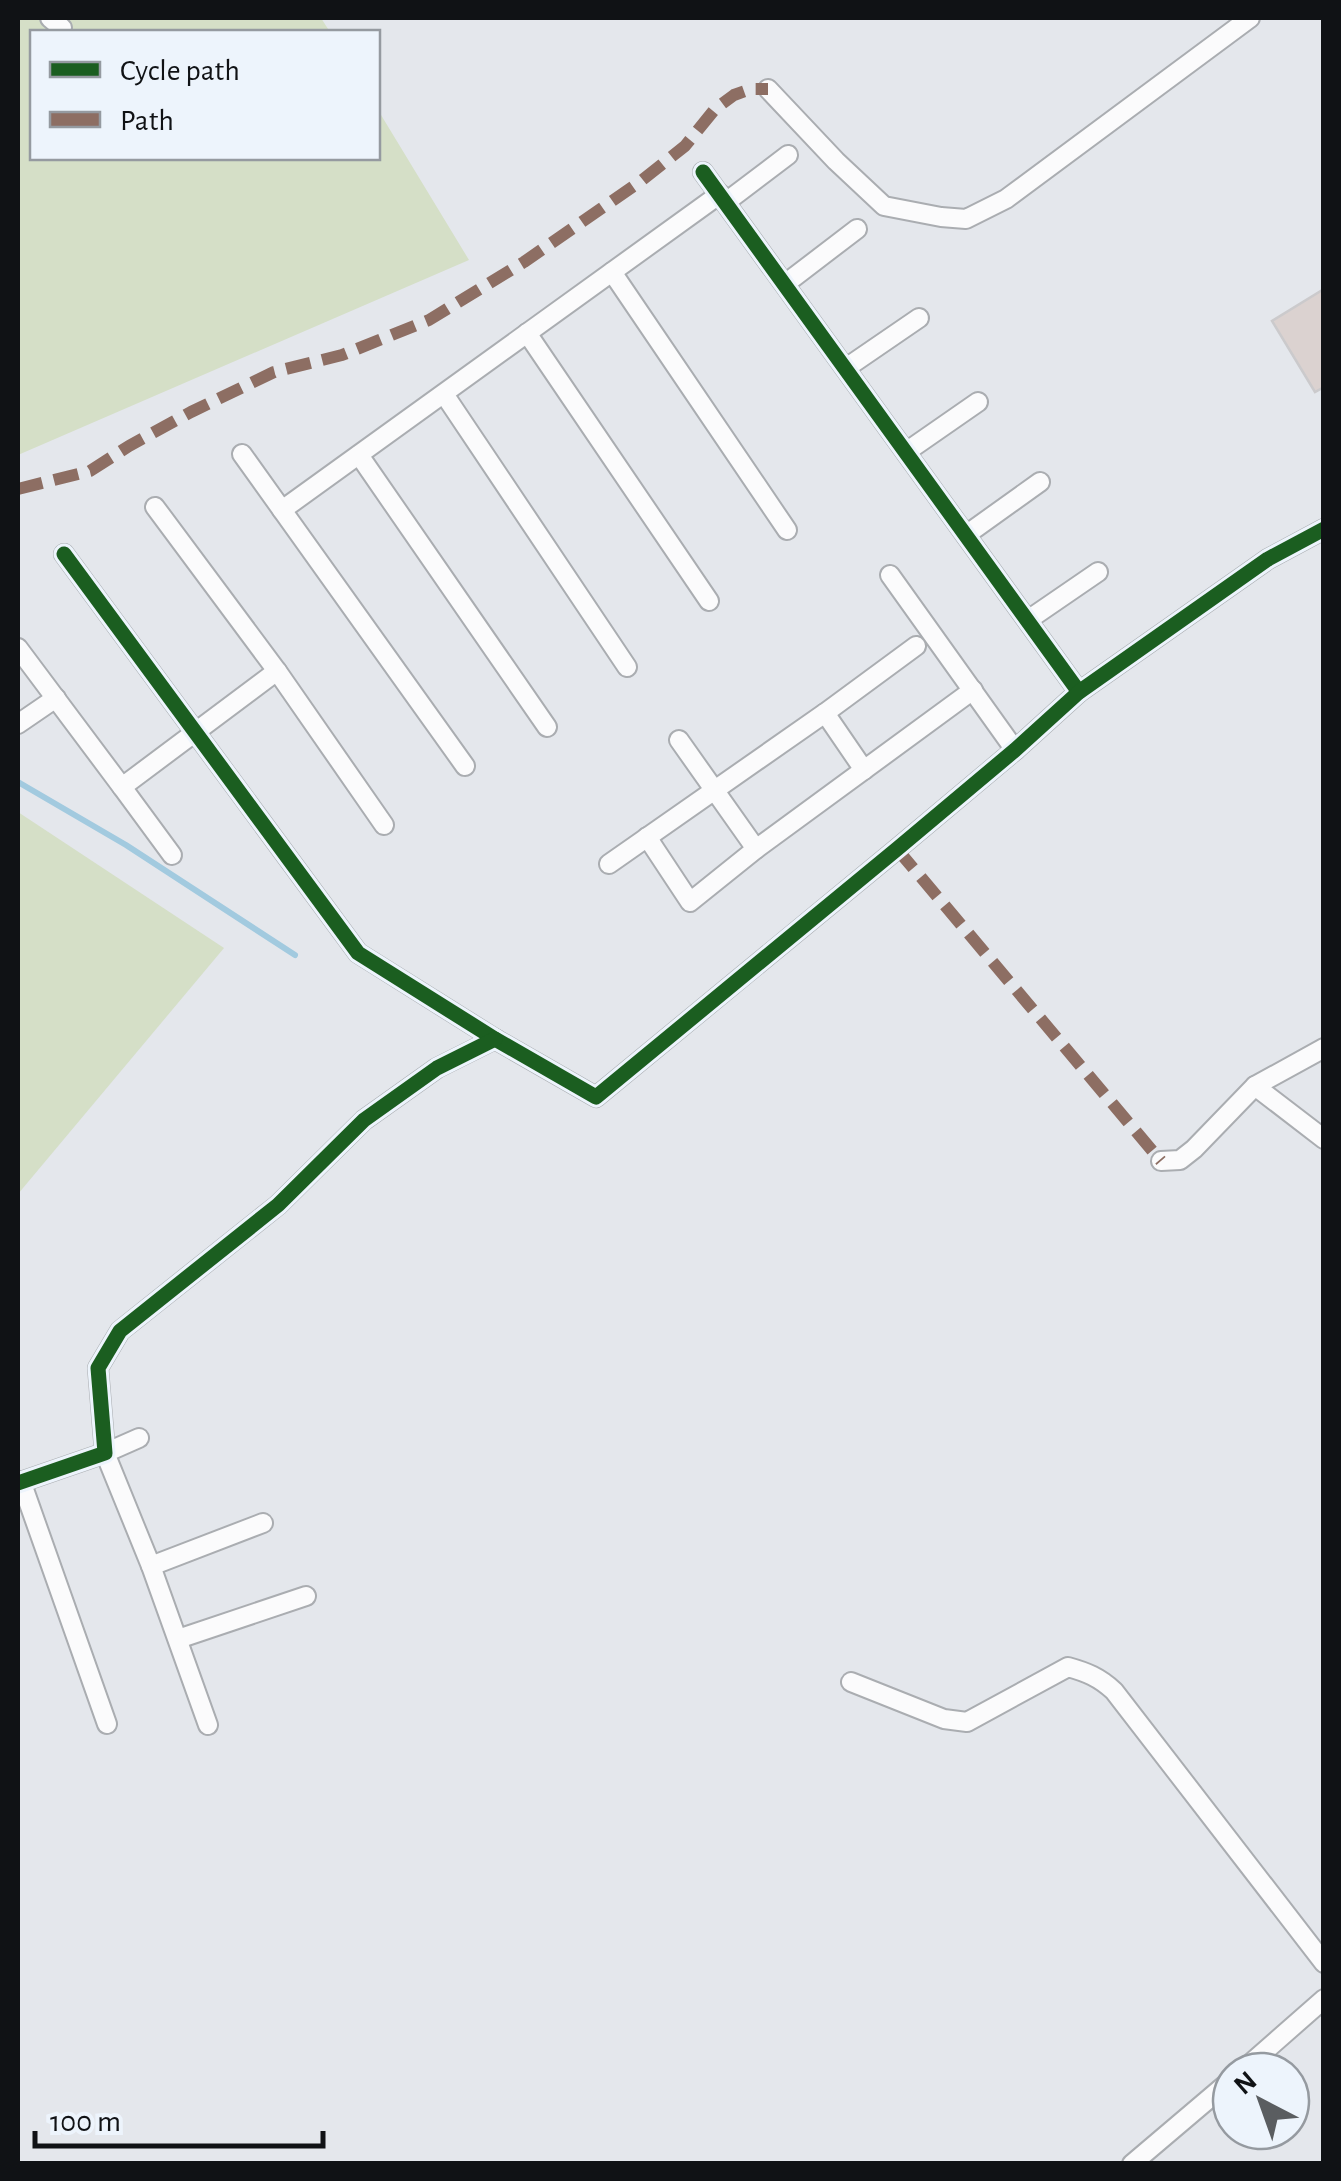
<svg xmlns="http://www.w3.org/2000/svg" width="1341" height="2181" font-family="'Alegreya Sans',sans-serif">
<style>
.green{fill:#d5dfc7}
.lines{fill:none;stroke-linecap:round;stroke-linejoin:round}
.stream{stroke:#a2cadf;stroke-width:6}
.building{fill:#dbd2d0;stroke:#cbcacc;stroke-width:2.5}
.minor-casing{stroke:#aaadb1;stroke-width:22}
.minor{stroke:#fbfbfc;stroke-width:18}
.quiet{stroke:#8d6e63;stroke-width:12;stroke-dasharray:25 12;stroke-linecap:butt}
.cycleway-casing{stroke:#edf4fc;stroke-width:21}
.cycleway{stroke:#1b5e20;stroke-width:15}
</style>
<rect width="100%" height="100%" fill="#e4e7ec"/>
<g class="green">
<polygon points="18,18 321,18 330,32 32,32 32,158 378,158 378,110 469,260 18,455"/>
<polygon points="18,812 224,948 18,1194"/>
</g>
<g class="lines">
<polyline class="stream" points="18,782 126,845 295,955"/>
</g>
<polygon class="building" points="1324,289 1324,387 1315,392 1272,321"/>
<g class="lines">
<defs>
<g id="minor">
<polyline points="50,18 62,28"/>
<polyline points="768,89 836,161 884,206 941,217 966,219 1006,199 1250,18"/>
<polyline points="703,172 1079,692"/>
<polyline points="726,202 788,155"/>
<polyline points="612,272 787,530"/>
<polyline points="785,284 857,229"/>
<polyline points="527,333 709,601"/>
<polyline points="846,368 919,318"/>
<polyline points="444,394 627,667"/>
<polyline points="906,452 978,402"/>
<polyline points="242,454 465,766"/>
<polyline points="359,455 547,727"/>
<polyline points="155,507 277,671 384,825"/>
<polyline points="282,510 720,194"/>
<polyline points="966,535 1040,482"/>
<polyline points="64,554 358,953 495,1039 596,1097 897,849 1015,750 1079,692 1268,559 1324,529"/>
<polyline points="890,575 1015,750"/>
<polyline points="1028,620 1098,572"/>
<polyline points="18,648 122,787 277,671"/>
<polyline points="825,713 864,770"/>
<polyline points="18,724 56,698"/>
<polyline points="679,740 756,849 973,690"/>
<polyline points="122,787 172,855"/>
<polyline points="647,837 690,902 756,849"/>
<polyline points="609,864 825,713 916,646"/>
<polyline points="1255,1086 1324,1139"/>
<polyline points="1161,1161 1180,1160 1194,1149 1255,1086 1324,1048"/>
<polyline points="139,1438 105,1453 151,1566 208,1725"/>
<polyline points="21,1481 107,1724"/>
<polyline points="18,1483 105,1453 98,1368 120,1331 278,1205 364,1120 437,1068 495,1039"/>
<polyline points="151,1566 263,1523"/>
<polyline points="178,1639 306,1596"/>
<path d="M851 1682 944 1719 967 1722 1068 1667C1086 1672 1099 1677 1114 1691L1324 1963"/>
<polyline points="1242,2071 1324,1999"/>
<polyline points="1132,2164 1231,2080"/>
</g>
</defs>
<use href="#minor" class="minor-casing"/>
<use href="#minor" class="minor"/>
<g class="quiet">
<polyline points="18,489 90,471 129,446 191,412 274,372 342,355 429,320 524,262 641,181 685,146 715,109 734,95 751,89 768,89"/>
<polyline points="897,849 1161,1161"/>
</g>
<defs>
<g id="cycleway">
<polyline points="703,172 1079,692"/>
<polyline points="64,554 358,953 495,1039 596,1097 897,849 1015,750 1079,692 1268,559 1324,529"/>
<polyline points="18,1483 105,1453 98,1368 120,1331 278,1205 364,1120 437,1068 495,1039"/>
</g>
</defs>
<use href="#cycleway" class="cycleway-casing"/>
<use href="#cycleway" class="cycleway"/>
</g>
<rect width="1341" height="2181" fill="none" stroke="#101215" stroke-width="40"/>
<rect x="30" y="30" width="350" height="130" fill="#edf4fc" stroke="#959aa0" stroke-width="2.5"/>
<rect x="50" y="62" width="50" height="15" fill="#1b5e20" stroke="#959aa0" stroke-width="2.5"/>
<text x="120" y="80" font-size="30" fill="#101215">Cycle path</text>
<rect x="50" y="112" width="50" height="15" fill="#8d6e63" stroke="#959aa0" stroke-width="2.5"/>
<text x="120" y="130" font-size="30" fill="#101215">Path</text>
<g transform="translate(1261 2101) rotate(319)"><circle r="48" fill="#edf4fc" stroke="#959aa0" stroke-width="2.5"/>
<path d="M0-8L18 38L0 25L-18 38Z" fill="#5a5d60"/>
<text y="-15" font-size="28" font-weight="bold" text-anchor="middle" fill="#101215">N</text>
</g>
<path d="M35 2131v15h288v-15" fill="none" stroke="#101215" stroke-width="5"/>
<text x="50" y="2131" font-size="30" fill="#101215" stroke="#edf4fc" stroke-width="8" paint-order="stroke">100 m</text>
</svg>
